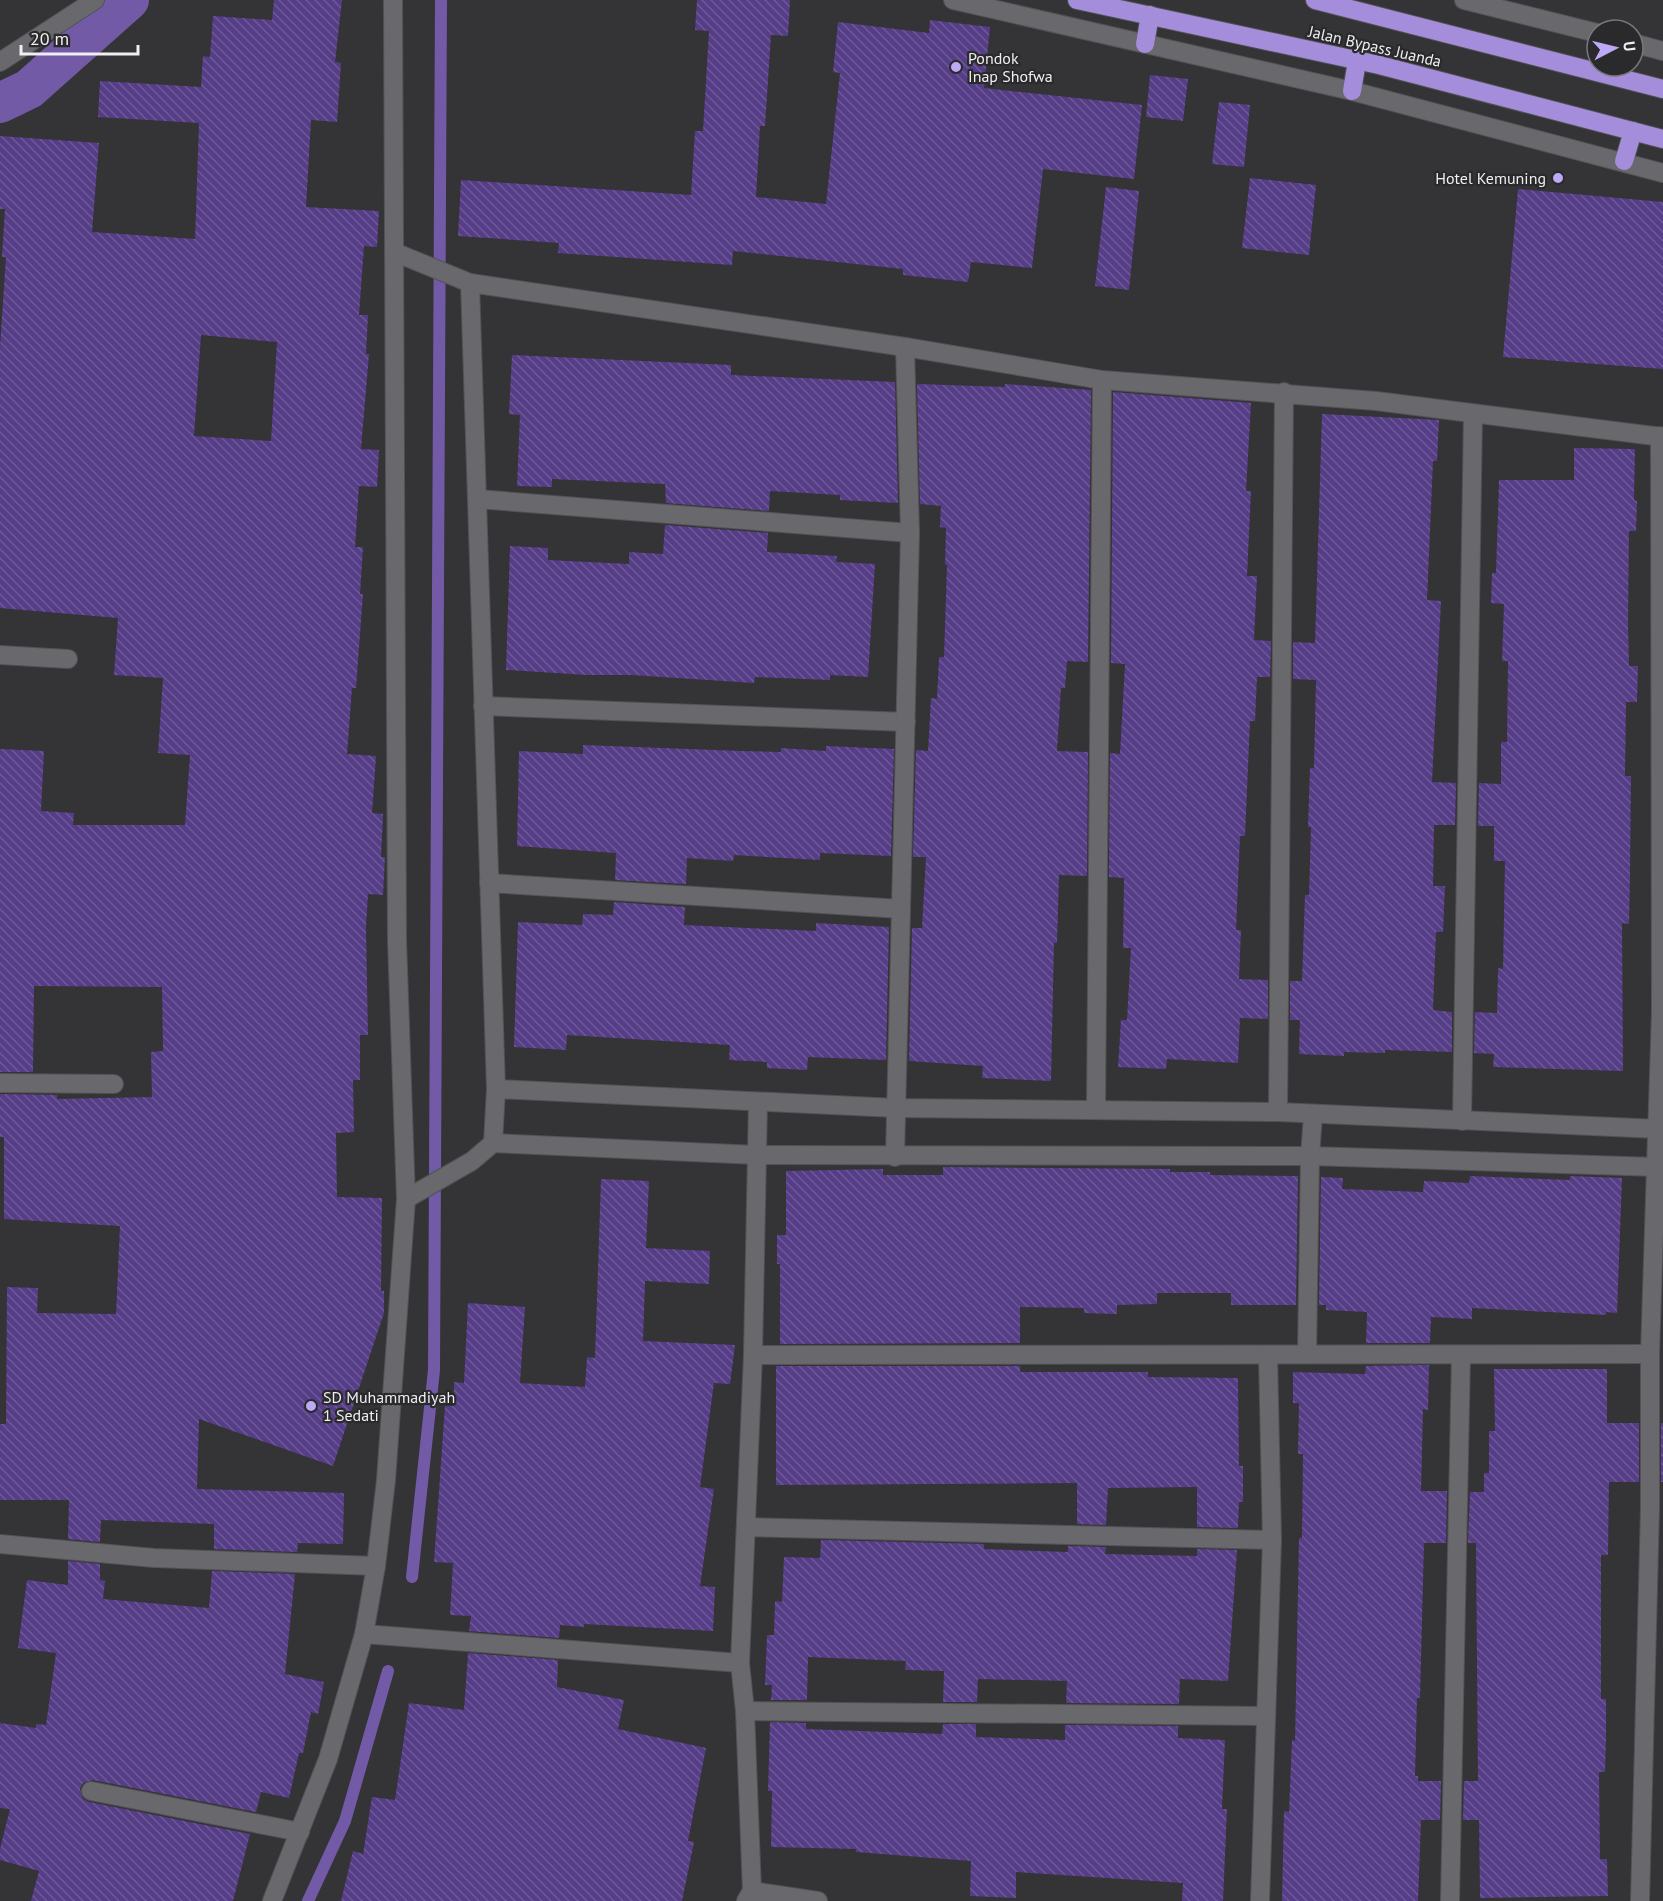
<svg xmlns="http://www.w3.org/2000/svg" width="1663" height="1901" font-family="'PT Sans',sans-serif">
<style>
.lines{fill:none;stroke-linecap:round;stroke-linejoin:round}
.stream{stroke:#725aa7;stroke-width:12}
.canal{stroke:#725aa7;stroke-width:40}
.building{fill:url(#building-back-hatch);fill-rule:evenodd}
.street-casing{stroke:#525255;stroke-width:20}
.secondary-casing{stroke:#525255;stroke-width:20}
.highway-casing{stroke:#525255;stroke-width:20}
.street{stroke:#69686c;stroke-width:18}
.secondary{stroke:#69686c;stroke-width:18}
.highway{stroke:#a48edb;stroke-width:18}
.poi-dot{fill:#bda9f5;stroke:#2a292c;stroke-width:2}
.labels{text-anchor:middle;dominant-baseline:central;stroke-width:4.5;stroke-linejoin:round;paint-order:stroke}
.street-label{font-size:16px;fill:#efeef1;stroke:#2a292c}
.poi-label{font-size:16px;fill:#efeef1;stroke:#2a292c;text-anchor:start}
</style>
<defs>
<pattern id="building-back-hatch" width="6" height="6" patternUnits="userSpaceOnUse" patternTransform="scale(1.5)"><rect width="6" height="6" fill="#553d87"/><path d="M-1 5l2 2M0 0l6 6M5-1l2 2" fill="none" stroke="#6e5998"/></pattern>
</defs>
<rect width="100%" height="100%" fill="#343336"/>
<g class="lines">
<g class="stream">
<polyline points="412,1577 434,1370 441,0"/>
<polyline points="308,1901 345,1821 388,1671"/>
</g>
<polyline class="canal" points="0,103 29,89 129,0"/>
</g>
<g class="building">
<path d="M274 0H342L335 62 341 63 337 122 311 120 306 207 379 211 377 247 364 246 359 315H368L366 354H369L361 449 379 450 377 487 359 486 355 547H363L360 594H363L356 688H352L347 754 376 756 372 813 383 814 381 857H385L383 895 368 894 366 927 368 1035H360V1080H353L354 1132 336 1133 337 1197 382 1198 381 1291H384V1313L333 1466 199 1419 197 1489 344 1493 343 1544 298 1543 297 1552 214 1549V1524L101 1520 100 1542 68 1539 69 1500H0V1424H6L7 1287 38 1288 37 1313 116 1314 120 1226 4 1219V1137H0V1094L57 1095V1099L152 1097 151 1052 163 1051 162 987 34 986 33 1072H0V749L44 751 41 811 74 813 73 825H185L190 755 158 753 163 678 114 675 118 618 0 608V347L6 257H2L5 209H0V136L99 143 92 232 195 239 199 123 98 117 100 81 201 87 203 56 210 57 213 16 272 20ZM201 335 277 342 271 441 194 436Z"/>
<polygon points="697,0 790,0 788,36 771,35 765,126 760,126 756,197 826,204 840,73 833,72 838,22 929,33 930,20 990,27 984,88 1142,105 1134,179 1043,169 1032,268 971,262 968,282 903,275 903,269 733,251 732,265 558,253 559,243 458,236 461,180 691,195 695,131 703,131 709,31 695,30"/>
<polygon points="1150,75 1188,79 1183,121 1146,117"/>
<polygon points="1219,102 1250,105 1244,167 1212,164"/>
<polygon points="1250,178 1316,185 1309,255 1242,248"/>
<polygon points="1106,187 1139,191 1129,290 1095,286"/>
<polygon points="1518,189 1663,202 1663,369 1503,357"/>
<polygon points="512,355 731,365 731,375 895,382 898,503 840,500 840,495 770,491 769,511 666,503 665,484 552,479 552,487 517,486 520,415 509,414"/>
<polygon points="917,384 1005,387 1005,384 1091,390 1088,662 1067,661 1065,688 1061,688 1057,751 1088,752 1087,876 1059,875 1057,943 1054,943 1051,1081 982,1078 983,1066 909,1061 912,928 922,928 926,857 913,857 916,750 928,751 931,698 937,699 939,657 944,657 947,565 945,565 946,528 940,527 941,506 920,504"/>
<polygon points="1113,392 1251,403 1246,491 1251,491 1247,576 1257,576 1254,640 1271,641 1270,677 1257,677 1255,721 1250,721 1245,836 1240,836 1236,930 1241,930 1239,979 1268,980 1268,1019 1240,1018 1238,1063 1167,1059 1166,1069 1118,1067 1121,1020 1127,1020 1131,948 1123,948 1124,878 1109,877 1110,753 1120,754 1125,664 1111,663"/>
<polygon points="1322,414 1439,420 1437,461 1433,461 1427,600 1441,601 1432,782 1456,783 1455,825 1434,825 1433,886 1445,886 1443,932 1436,932 1433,1010 1452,1012 1452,1052 1385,1050 1385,1053 1344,1052 1344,1056 1299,1054 1300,1020 1290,1020 1290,981 1302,981 1305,895 1309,895 1311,827 1308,827 1310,768 1314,768 1316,680 1293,679 1293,642 1315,643"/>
<polygon points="1574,448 1635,449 1634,500 1637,501 1636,531 1629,531 1628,620 1629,666 1638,666 1637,702 1626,702 1625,776 1631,776 1630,875 1629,924 1622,923 1623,1071 1493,1067 1494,1054 1474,1053 1475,1012 1497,1013 1498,968 1503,969 1505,861 1494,861 1494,826 1478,826 1479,783 1501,784 1501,742 1507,742 1508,661 1502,661 1504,604 1491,603 1492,573 1496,573 1499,480 1574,480"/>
<polygon points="665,525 768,533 767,552 837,556 836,562 875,564 868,677 830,675 830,680 755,677 754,683 631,675 587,675 506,670 510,546 548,548 548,560 629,564 629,552 663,554"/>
<polygon points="583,745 742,751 781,752 781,748 826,751 826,746 894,749 891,856 820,853 820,860 734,855 733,861 687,858 686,884 615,880 616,853 517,846 519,751 583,754"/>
<polygon points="614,902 685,907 684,925 816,931 816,923 889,927 886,1060 808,1057 807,1070 767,1068 767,1062 729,1060 730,1045 567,1035 566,1050 514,1047 518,922 582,925 583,914 613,915"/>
<polygon points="943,1167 1170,1169 1170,1172 1210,1172 1210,1175 1298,1176 1296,1305 1231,1305 1231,1293 1157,1293 1157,1304 1117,1305 1117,1314 1084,1313 1084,1308 1020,1307 1020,1343 780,1344 780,1264 777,1264 777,1235 786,1235 786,1171 883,1169 883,1175 943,1175"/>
<polygon points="1470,1176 1570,1180 1570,1176 1622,1178 1617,1313 1606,1312 1606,1315 1472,1308 1472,1319 1431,1317 1430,1343 1366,1343 1367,1312 1326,1310 1326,1305 1319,1305 1321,1177 1343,1178 1342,1189 1423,1192 1424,1181 1469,1183"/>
<polygon points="601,1179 649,1181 646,1248 710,1251 709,1284 645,1281 643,1341 735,1345 730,1384 714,1383 700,1487 714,1489 700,1586 715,1587 713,1631 584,1624 584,1627 560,1625 559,1638 469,1631 471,1616 450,1615 453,1563 434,1562 445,1406 454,1406 454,1382 464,1383 468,1303 525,1307 520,1383 585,1387 587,1357 595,1358"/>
<polygon points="1429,1365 1428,1410 1423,1409 1421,1491 1447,1491 1446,1543 1424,1543 1420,1698 1417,1698 1415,1776 1418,1776 1418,1781 1441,1781 1440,1820 1421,1820 1418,1901 1282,1901 1284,1811 1289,1812 1292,1740 1295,1741 1299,1538 1302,1538 1303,1454 1298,1454 1299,1403 1293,1403 1293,1372 1365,1374 1366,1366"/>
<polygon points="776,1366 1020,1366 1020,1372 1148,1372 1148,1377 1238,1378 1239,1466 1243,1466 1243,1502 1239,1502 1238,1528 1197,1527 1197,1487 1108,1488 1106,1525 1077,1524 1077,1483 776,1485"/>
<polygon points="1494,1369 1607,1369 1607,1423 1639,1423 1639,1482 1609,1482 1608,1555 1601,1555 1601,1699 1606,1699 1606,1737 1605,1772 1599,1772 1600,1859 1607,1859 1608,1896 1480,1898 1479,1820 1463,1820 1464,1781 1478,1781 1476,1543 1468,1543 1470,1492 1484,1492 1484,1473 1489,1473 1489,1431 1495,1431"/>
<rect x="1661" y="1423" width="2" height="59"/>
<polygon points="821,1540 984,1544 984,1549 1068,1552 1068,1546 1106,1547 1105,1554 1197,1556 1197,1549 1237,1550 1228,1681 1180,1679 1179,1704 1066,1703 1067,1681 978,1679 977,1702 943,1702 944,1671 905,1670 906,1661 808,1657 807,1700 771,1700 772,1685 765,1685 767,1635 774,1635 775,1601 782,1602 784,1557 820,1558"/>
<polygon points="68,1561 100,1564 100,1580 105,1581 103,1599 209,1608 212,1571 295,1574 285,1674 324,1682 318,1714 311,1712 303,1753 299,1753 289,1798 261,1792 256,1812 93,1780 83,1783 80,1789 83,1799 89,1802 250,1834 233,1901 31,1901 39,1871 0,1860 0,1849 10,1809 0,1808 0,1723 36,1728 36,1724 46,1725 56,1653 18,1648 27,1580 68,1585"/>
<polygon points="468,1653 558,1660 557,1687 624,1700 618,1729 706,1748 688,1841 694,1842 682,1901 341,1901 353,1851 363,1854 372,1797 395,1800 409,1703 464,1710"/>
<polygon points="770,1722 806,1723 806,1729 942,1734 943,1724 976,1724 976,1737 1065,1740 1065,1725 1178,1726 1178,1738 1225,1740 1222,1809 1227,1809 1223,1901 1182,1901 1183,1883 1016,1872 1016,1898 970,1896 971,1861 856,1852 856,1849 771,1847 772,1791 768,1791"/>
</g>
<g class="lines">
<defs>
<g id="street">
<polyline points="0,62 95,0"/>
<polyline points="394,252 470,283 905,347 1102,380 1376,401 1663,437"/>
<polyline points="470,283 496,1089 493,1143"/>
<polyline points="477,499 910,533"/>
<polyline points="0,655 68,659"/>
<polyline points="483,706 906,722"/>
<polyline points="489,883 901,909"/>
<polyline points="0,1083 114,1084"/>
<polyline points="496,1089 896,1108 1278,1112 1659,1129"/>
<polyline points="1096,1109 1102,380"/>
<polyline points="1278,1112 1284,392"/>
<polyline points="1462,1121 1473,414"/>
<polyline points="895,1157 910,533 905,347"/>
<polyline points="406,1199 472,1161 493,1143 757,1155 1310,1156 1657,1167"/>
<polyline points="1307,1354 1310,1156 1313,1115"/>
<polyline points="753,1355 1650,1354"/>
<polyline points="746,1527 1272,1540"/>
<polyline points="0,1544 154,1558 376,1566"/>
<polyline points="364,1634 740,1663"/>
<polyline points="745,1711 1264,1716"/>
<polyline points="91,1791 300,1832"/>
<polyline points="752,1891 818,1901"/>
<polyline points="272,1901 328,1759 364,1634 376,1566 386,1480 406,1199 397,940 393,0"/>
<polyline points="746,1901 752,1891 745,1711 740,1663 753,1355 758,1102"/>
<polyline points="1260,1901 1272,1540 1268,1355"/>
<polyline points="1450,1901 1461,1355"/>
<polyline points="1640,1901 1650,1508 1650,1354 1661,1012 1660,436"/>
</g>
<g id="secondary">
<polyline points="953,0 1352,91 1663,173"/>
<polyline points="1464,0 1597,33"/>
<polyline points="1633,43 1663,51"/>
</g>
<g id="highway">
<polyline points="1077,0 1379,65 1663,139"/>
<polyline points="1315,0 1663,89"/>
<polyline points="1145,44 1150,15"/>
<polyline points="1352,91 1357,61"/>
<polyline points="1624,161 1633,131"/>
</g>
</defs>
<use href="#street" class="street-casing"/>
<use href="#secondary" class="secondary-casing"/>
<use href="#highway" class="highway-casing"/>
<use href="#street" class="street"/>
<use href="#secondary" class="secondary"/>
<use href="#highway" class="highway"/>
</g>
<g class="poi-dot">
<circle cx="956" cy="67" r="6"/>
<circle cx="1558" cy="178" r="6"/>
<circle cx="311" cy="1406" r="6"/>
</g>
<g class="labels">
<g class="street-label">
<text transform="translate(1375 46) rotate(13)">Jalan Bypass Juanda</text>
</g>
<g class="poi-label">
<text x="968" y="58">Pondok<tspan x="968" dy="18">Inap Shofwa</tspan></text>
<text x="1546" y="178" text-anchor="end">Hotel Kemuning</text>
<text x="323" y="1397">SD Muhammadiyah<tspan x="323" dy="18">1 Sedati</tspan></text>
</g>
</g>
<g transform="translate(1615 48) rotate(83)"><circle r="28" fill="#2a292c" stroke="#79787b" stroke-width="1.5"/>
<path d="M0-4.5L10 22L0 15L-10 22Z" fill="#bda9f5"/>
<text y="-9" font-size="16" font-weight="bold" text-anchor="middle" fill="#efeef1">U</text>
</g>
<path d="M21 45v9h117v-9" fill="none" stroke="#efeef1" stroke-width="3"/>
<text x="30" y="45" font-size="18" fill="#efeef1" stroke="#2a292c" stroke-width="4.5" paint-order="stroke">20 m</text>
</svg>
